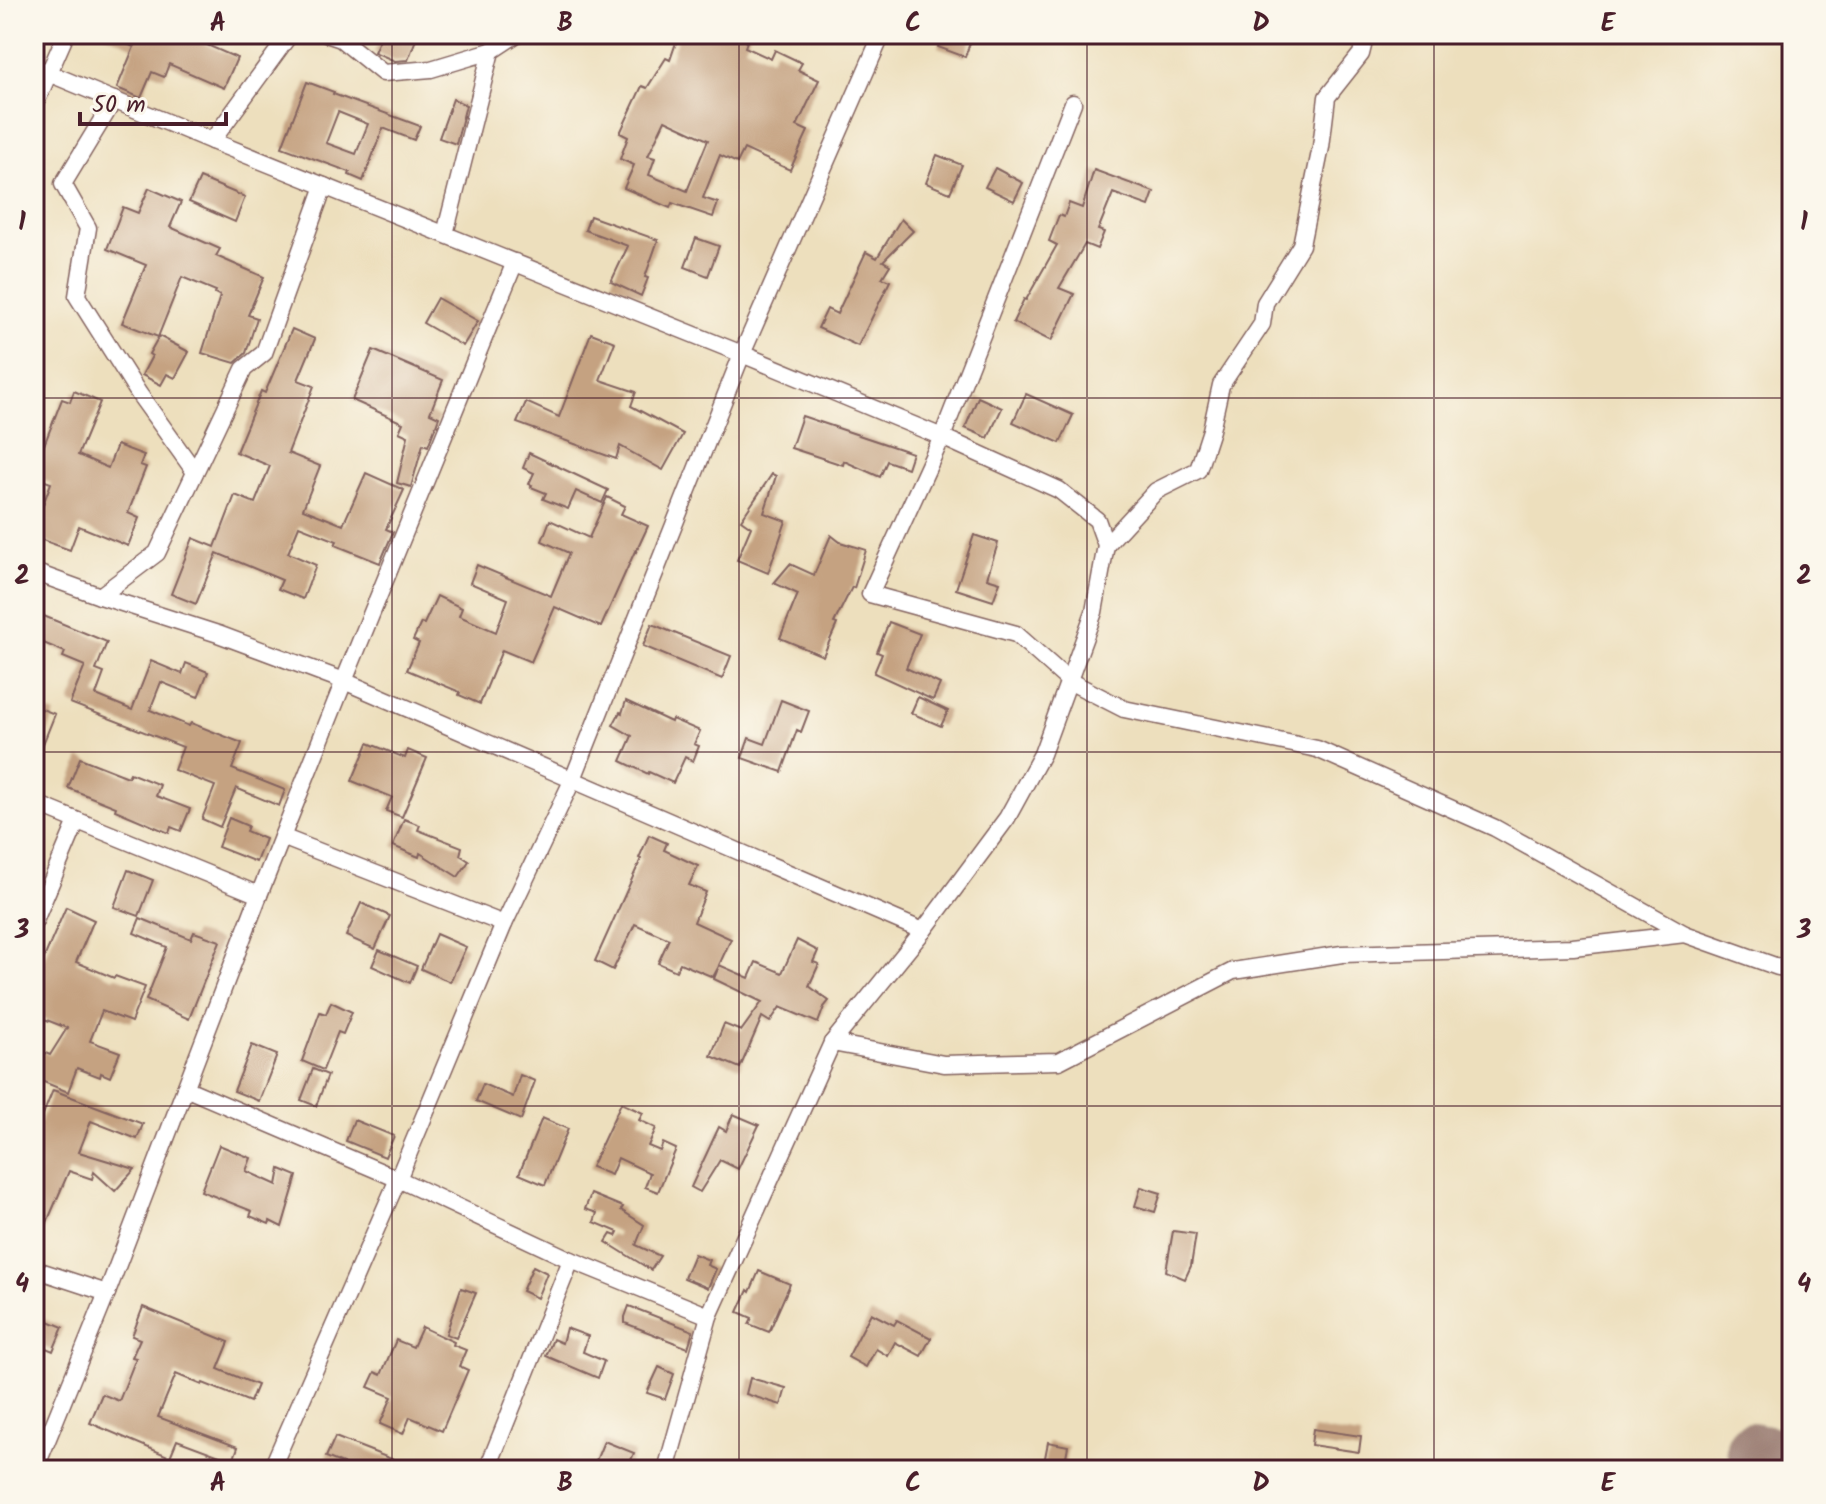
<svg xmlns="http://www.w3.org/2000/svg" width="1826" height="1504" font-family="Kalam,sans-serif">
<style>
.lines{fill:none;stroke-linecap:round;stroke-linejoin:round}
.taxiway{stroke:#9c7f74;stroke-width:52}
.building{fill:#c5a281;fill-rule:evenodd}
.minor-casing{stroke:#83625e;stroke-width:19}
.minor{stroke:#fff;stroke-width:16}
.grid{fill:none;stroke:#4a1f2b;stroke-width:2;stroke-opacity:0.55}
.neatline{fill:none;stroke:#4a1f2b;stroke-width:3}
.grid-label{font-size:26px;text-anchor:middle;font-weight:bold;fill:#4a1f2b}
</style>
<rect width="100%" height="100%" fill="#fbf7ec"/>
<filter id="ink" filterUnits="userSpaceOnUse"><feTurbulence type="fractalNoise" baseFrequency=".0125" numOctaves="2"/><feDisplacementMap in="SourceGraphic" scale="16" xChannelSelector="R" yChannelSelector="G"/><feConvolveMatrix kernelMatrix="1 2 1 2 8 2 1 2 1" color-interpolation-filters="sRGB"/></filter>
<filter id="wash" filterUnits="userSpaceOnUse"><feTurbulence type="fractalNoise" baseFrequency=".006" numOctaves="4" result="noise"/><feDisplacementMap in="SourceGraphic" scale="32" xChannelSelector="R" yChannelSelector="G"/><feGaussianBlur stdDeviation="1.8" result="paint"/><feColorMatrix in="noise" values="0 0 0 0 0 0 0 0 0 0 0 0 0 0 0 0 0 1.4 0 .05"/><feComposite in="paint" operator="in"/></filter>
<g filter="url(#wash)">
<rect width="100%" height="100%" fill="#eddfbd"/>
<g class="lines">
<polyline class="taxiway" points="1752,1448 1792,1456"/>
</g>
<g id="blocks">
<g class="building">
<polygon points="104,34 182,34 237,58 224,88 169,64 164,77 152,72 141,98 117,88 134,47"/>
<polygon points="382,34 418,34 408,60 395,61 374,52"/>
<path d="M679 34H750L745 47 771 59 775 50 802 63 798 70 819 80 797 126 808 131 790 170 744 149 737 163 720 155 703 198 718 203 713 217 672 203 670 208 624 188 634 165 620 159 628 137 620 133 642 86 647 88 666 58 670 60ZM665 120 708 140 687 191 649 175 655 158 648 156Z"/>
<polygon points="943,34 956,34 971,40 965,57 938,47"/>
<path d="M307 82 334 92 333 94 420 126 414 140 383 128 363 181 349 175 350 172 282 147ZM338 112 368 124 356 154 326 143Z"/>
<polygon points="453,99 466,105 456,144 439,138"/>
<polygon points="937,155 962,165 950,193 926,183"/>
<polygon points="995,168 1023,183 1014,201 985,187"/>
<polygon points="1094,170 1154,192 1149,206 1113,193 1098,230 1104,232 1097,249 1085,244 1059,288 1074,294 1051,341 1013,322 1024,299 1026,300 1057,245 1049,241 1059,215 1064,217 1069,203 1082,208"/>
<polygon points="200,178 245,197 235,222 189,202"/>
<polygon points="149,188 181,202 170,227 220,249 216,256 264,277 248,315 257,318 246,353 235,363 202,353 220,296 215,293 216,291 182,277 158,337 122,323 146,265 107,249 123,207 138,213"/>
<polygon points="590,216 658,240 645,277 648,278 641,296 611,282 628,246 585,230"/>
<polygon points="901,219 913,231 883,261 890,265 882,278 890,281 858,346 818,328 827,309 837,314 866,252 877,258"/>
<polygon points="696,238 719,246 708,276 685,267"/>
<polygon points="437,298 478,321 463,346 423,323"/>
<polygon points="292,329 315,339 298,380 314,386 288,453 320,466 303,509 343,525 366,473 404,490 386,529 393,532 380,563 335,545 337,541 299,526 288,553 316,565 303,599 278,589 282,580 217,553 196,604 171,594 193,538 215,547 235,495 255,503 270,466 236,452 261,391 265,393"/>
<polygon points="591,333 615,342 600,380 636,392 631,406 683,434 663,470 620,446 616,459 517,423 526,402 559,417"/>
<polygon points="159,336 189,352 175,378 167,374 161,385 142,375 152,356 149,354"/>
<polygon points="373,350 443,380 430,413 439,417 428,446 423,444 411,487 397,483 408,436 399,432 403,423 352,400"/>
<polygon points="74,391 100,402 78,455 108,468 117,445 144,455 140,465 146,467 128,513 139,518 128,546 79,526 70,550 34,537 34,529 51,483 34,477 34,471 62,399 70,402"/>
<polygon points="1026,394 1073,415 1060,443 1013,422"/>
<polygon points="978,397 1002,408 988,438 965,428"/>
<polygon points="802,416 912,453 907,468 887,461 880,477 844,461 843,465 791,448"/>
<polygon points="529,453 608,490 602,503 576,491 568,509 543,499 546,493 531,487 532,485 529,484 534,473 523,468"/>
<polygon points="772,474 776,476 764,513 786,521 768,573 737,560 751,527 741,520"/>
<polygon points="607,497 625,506 621,514 648,526 636,552 635,551 601,627 555,607 531,662 502,650 480,704 459,695 460,692 407,670 419,643 413,640 421,623 424,624 437,596 462,608 459,616 496,632 508,599 470,583 477,565 551,596 569,553 542,541 550,520 589,538"/>
<polygon points="831,535 840,542 866,550 854,588 852,587 834,623 837,624 823,656 780,638 798,594 774,583 790,564 814,575"/>
<polygon points="974,535 998,543 987,578 1000,582 993,601 956,589"/>
<polygon points="34,612 107,642 96,670 104,673 96,695 132,710 151,661 182,674 186,663 208,672 198,697 161,682 150,710 189,726 191,723 242,743 232,769 285,790 279,806 236,788 220,827 202,819 215,786 174,770 183,747 70,703 85,666 63,657 65,652 34,639"/>
<polygon points="889,622 920,634 906,668 940,684 933,700 874,673 882,654 877,652"/>
<polygon points="652,624 731,656 722,679 643,646"/>
<polygon points="918,697 948,711 941,726 911,713"/>
<polygon points="781,700 809,711 801,732 797,730 782,772 742,758 749,738 765,744"/>
<polygon points="626,701 671,722 672,719 700,731 694,744 699,746 693,761 685,757 673,783 649,772 648,774 621,761 632,736 613,725 620,712 622,713"/>
<polygon points="34,706 55,714 35,764 34,764"/>
<polygon points="368,743 405,758 408,750 427,758 402,817 386,811 392,797 352,781"/>
<polygon points="80,758 128,777 130,773 160,785 156,796 190,809 181,831 171,827 169,833 115,810 116,807 68,788"/>
<polygon points="229,818 248,826 246,831 265,839 256,862 218,847"/>
<polygon points="404,819 420,825 418,830 462,847 460,855 469,861 458,877 420,853 419,857 393,846"/>
<polygon points="649,835 667,843 664,850 698,866 689,885 706,892 694,922 731,939 719,965 749,978 756,962 782,973 797,940 818,951 813,962 819,964 809,986 829,1001 824,1007 818,1023 780,1007 770,1022 762,1017 740,1068 711,1056 724,1024 741,1031 762,1002 714,979 719,966 713,977 680,963 676,971 658,963 669,939 635,924 613,970 595,961 641,859 639,858"/>
<polygon points="128,870 153,880 139,916 114,907"/>
<polygon points="361,903 390,916 375,949 346,936"/>
<polygon points="66,907 94,920 76,962 114,978 115,976 145,987 131,1022 102,1011 90,1041 120,1052 110,1077 101,1073 100,1077 77,1068 68,1092 34,1078 34,1068 41,1051 50,1055 67,1028 34,1015 34,981"/>
<polygon points="140,918 191,939 194,932 220,941 189,1019 146,1000 167,947 134,933"/>
<polygon points="436,934 466,947 450,982 421,969"/>
<polygon points="379,950 417,966 410,983 372,966"/>
<polygon points="331,1002 352,1012 343,1034 338,1032 323,1070 302,1061 320,1012 326,1014"/>
<polygon points="252,1045 277,1055 259,1101 234,1091"/>
<polygon points="313,1069 328,1075 316,1106 301,1100"/>
<polygon points="520,1075 535,1081 521,1120 476,1101 483,1084 513,1097"/>
<polygon points="53,1090 143,1124 137,1139 91,1121 79,1152 135,1169 115,1191 94,1172 92,1179 69,1171 35,1250 34,1137"/>
<polygon points="621,1103 643,1113 639,1120 656,1128 648,1146 660,1151 663,1143 676,1149 658,1192 645,1187 650,1173 618,1158 611,1175 591,1167"/>
<polygon points="733,1114 759,1125 738,1169 720,1160 700,1192 691,1187 719,1127 726,1131"/>
<polygon points="542,1118 568,1129 545,1185 519,1174"/>
<polygon points="354,1120 394,1136 385,1157 346,1141"/>
<polygon points="219,1145 251,1158 246,1171 277,1185 280,1169 297,1176 282,1227 270,1221 269,1224 250,1216 252,1211 201,1191"/>
<polygon points="1141,1187 1161,1193 1155,1212 1135,1206"/>
<polygon points="591,1194 623,1207 621,1210 644,1225 636,1245 660,1256 651,1270 606,1242 611,1234 616,1236 618,1232 594,1222 597,1213 585,1209"/>
<polygon points="1173,1231 1196,1234 1191,1266 1185,1279 1166,1271"/>
<polygon points="694,1254 709,1260 707,1265 716,1269 708,1288 684,1278"/>
<polygon points="533,1266 547,1273 537,1298 522,1291"/>
<polygon points="759,1271 790,1284 769,1332 749,1324 752,1318 738,1312 748,1290 750,1292"/>
<polygon points="461,1288 476,1293 456,1338 446,1334"/>
<polygon points="629,1306 693,1331 688,1348 625,1323 625,1317"/>
<polygon points="143,1307 229,1342 218,1369 257,1385 250,1402 203,1383 202,1385 176,1374 158,1417 238,1447 233,1461 177,1440 170,1457 90,1423 102,1394 119,1401 136,1358 132,1357 140,1339 132,1336"/>
<polygon points="871,1313 894,1325 897,1320 931,1338 921,1356 895,1342 888,1356 876,1349 866,1367 848,1357"/>
<polygon points="34,1315 63,1327 53,1351 34,1343"/>
<polygon points="422,1327 454,1342 453,1345 466,1350 459,1366 468,1370 442,1431 410,1417 403,1434 380,1424 392,1397 368,1387 375,1372 381,1375 396,1340 413,1347"/>
<polygon points="566,1328 588,1336 583,1352 604,1361 598,1378 546,1356 553,1339 562,1343"/>
<polygon points="659,1367 674,1374 665,1399 647,1393"/>
<polygon points="750,1378 786,1388 781,1405 746,1394"/>
<polygon points="1313,1429 1361,1436 1359,1452 1311,1445"/>
<polygon points="335,1437 417,1469 417,1470 357,1470 326,1457"/>
<polygon points="604,1441 634,1453 627,1470 601,1470 603,1466 595,1463"/>
<polygon points="1048,1442 1068,1446 1064,1467 1044,1463"/>
</g>
</g>
</g>
<g filter="url(#ink)">
<use href="#blocks" fill-opacity="0" stroke="#83625e" stroke-width="2"/>
<g class="lines">
<defs>
<g id="minor">
<polyline points="326,34 341,39 383,73 431,69 491,51"/>
<polyline points="34,67 212,141 742,354 942,437 1059,490 1097,520 1106,545 1094,612 1042,754 1007,818 923,931 832,1043 709,1316 666,1470"/>
<polyline points="114,100 63,184 88,228 77,296 139,394 195,472"/>
<polyline points="1073,103 942,437 870,594 1016,634 1069,681 1124,709 1317,749 1495,828 1685,934 1778,967 1792,968"/>
<polyline points="34,107 66,34"/>
<polyline points="212,141 290,34"/>
<polyline points="445,234 491,51 517,34"/>
<polyline points="1106,545 1156,491 1198,470 1211,430 1221,385 1262,324 1265,303 1301,245 1321,147 1327,97 1361,54 1366,34"/>
<polyline points="34,572 100,596 218,634 344,681 923,931"/>
<polyline points="100,596 157,553 244,369 264,353 324,186"/>
<polyline points="34,803 259,895"/>
<polyline points="282,837 504,924"/>
<polyline points="34,923 77,821"/>
<polyline points="832,1043 944,1064 1059,1061 1233,971 1342,954 1573,947 1685,934"/>
<polyline points="185,1088 398,1179 571,1260 709,1316"/>
<polyline points="34,1269 107,1293"/>
<polyline points="35,1470 107,1293 259,895 344,681 515,262"/>
<polyline points="271,1470 398,1179 504,924 573,779 742,354 882,34"/>
<polyline points="487,1470 571,1260"/>
</g>
</defs>
<use href="#minor" class="minor-casing"/>
<use href="#minor" class="minor"/>
</g>
</g>
<path class="grid" d="M392 34V1470M739 34V1470M1087 34V1470M1434 34V1470M34 398H1792M34 752H1792M34 1106H1792"/>
<rect width="1826" height="1504" fill="none" stroke="#fbf7ec" stroke-width="88"/>
<path d="M80 112v12h146v-12" fill="none" stroke="#4a1f2b" stroke-width="4"/>
<text x="92" y="112" font-size="24" fill="#4a1f2b" stroke="#fbf7ec" stroke-width="6" paint-order="stroke">50 m</text>
<rect x="44" y="44" width="1738" height="1416" class="neatline"/>
<g class="grid-label">
<text x="218" y="31">A</text>
<text x="565" y="31">B</text>
<text x="913" y="31">C</text>
<text x="1261" y="31">D</text>
<text x="1608" y="31">E</text>
<text x="22" y="230">1</text>
<text x="1804" y="230">1</text>
<text x="22" y="584">2</text>
<text x="1804" y="584">2</text>
<text x="22" y="938">3</text>
<text x="1804" y="938">3</text>
<text x="22" y="1292">4</text>
<text x="1804" y="1292">4</text>
<text x="218" y="1491">A</text>
<text x="565" y="1491">B</text>
<text x="913" y="1491">C</text>
<text x="1261" y="1491">D</text>
<text x="1608" y="1491">E</text>
</g>
</svg>
